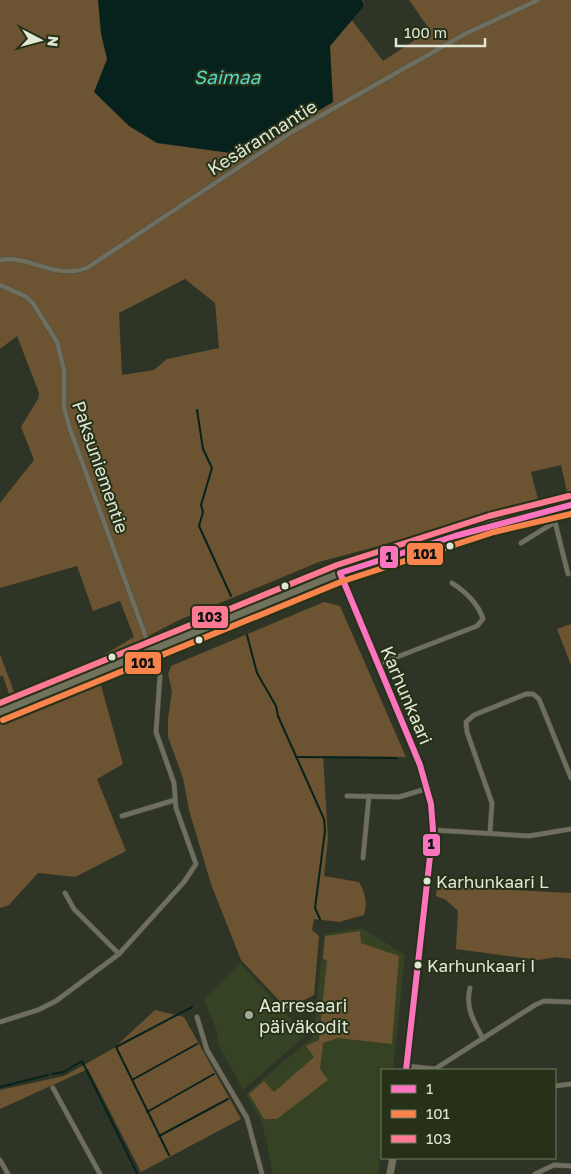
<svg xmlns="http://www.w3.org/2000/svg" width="571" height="1174" font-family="'Golos Text',sans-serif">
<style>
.built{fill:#354223}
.green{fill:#6c5331;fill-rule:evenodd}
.water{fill:#07221d}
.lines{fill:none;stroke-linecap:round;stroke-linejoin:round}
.stream{stroke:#07221d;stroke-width:2}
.street-casing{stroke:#4a5044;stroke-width:5.5}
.secondary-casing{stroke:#4a5044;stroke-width:8}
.street{stroke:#706f5f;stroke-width:4.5}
.secondary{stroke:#72715d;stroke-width:7}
.bus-1-casing{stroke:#263117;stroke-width:10}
.bus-2-casing{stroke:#263117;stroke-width:10}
.bus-3-casing{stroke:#263117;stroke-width:10}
.bus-1{stroke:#fc73be;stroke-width:6}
.bus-2{stroke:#f8844c;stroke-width:6}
.bus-3{stroke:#fe7a93;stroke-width:6}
.bus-dot{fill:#e0e7d7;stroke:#263117;stroke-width:2}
.poi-dot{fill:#a2a999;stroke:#263117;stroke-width:2}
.labels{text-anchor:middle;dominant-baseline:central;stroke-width:4;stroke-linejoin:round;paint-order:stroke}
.bus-label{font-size:17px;fill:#e0e7d7;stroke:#263117;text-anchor:start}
.street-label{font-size:18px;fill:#e0e7d7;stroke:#263117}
.poi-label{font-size:18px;fill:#e0e7d7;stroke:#263117;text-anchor:start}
.water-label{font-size:19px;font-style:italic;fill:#54d9c5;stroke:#263117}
.line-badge{stroke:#263117;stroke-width:2}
.pale-badge-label{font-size:14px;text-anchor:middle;font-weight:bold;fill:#111}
</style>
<rect width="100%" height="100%" fill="#2f3526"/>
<g class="built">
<polygon points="362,928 405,955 393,1070 382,1070 382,1142 378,1174 273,1174 262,1122 246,1094 304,1044 313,1038 324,934"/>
<polygon points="240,963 306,1035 243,1090 218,1044 217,1031 204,999"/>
</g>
<g class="green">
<path d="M0 0H363L364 6 351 19 383 61 430 30 409 0H571V518L559 516 568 496 561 465 531 472 539 503 319 562 179 620 95 664 123 764 97 779 126 851 75 877 38 873 9 905 0 908V712L13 706 3 676H0V654L14 692 92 662 134 637 120 601 93 611 77 566 0 588V503L34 460 21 427 38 399 39 393 17 336 0 349ZM185 279 215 303 219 348 167 359 154 370 122 375 119 313Z"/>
<path d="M324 602 340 606 406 757 323 756 328 838 324 876 359 882C365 893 368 902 364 915L339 922 314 919 312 930 319 936 314 995 287 1009 241 960 211 884 189 810 183 778 168 737V719L172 691 168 674 171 666Z"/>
<polygon points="571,624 571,665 557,629"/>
<polygon points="437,886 571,893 571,959 556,957 539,960 456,949 458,911 446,900 436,896"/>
<polygon points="360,931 361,943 399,956 392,1044 338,1038 323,1043 320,1069 328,1080 277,1119 264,1119 249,1094 264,1081 274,1092 314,1057 306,1046 319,1040 327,960 323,959 325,936"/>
<polygon points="155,1010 184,1017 241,1119 141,1172 88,1069 0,1109 0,1090 64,1076 114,1048"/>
</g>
<polygon class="water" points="98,0 362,0 364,6 330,46 333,102 245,155 157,143 129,126 94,92 107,59 101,34"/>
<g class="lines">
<g class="stream">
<polyline points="197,410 203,449 212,468 201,505 203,512 199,526 231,596"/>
<polyline points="247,635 257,673 276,706 278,716 324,819 325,831 315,908 320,919"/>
<polyline points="296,757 397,758"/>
<polyline points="52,1074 64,1072 82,1061 137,1173"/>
<polyline points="132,1080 197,1044"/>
<polyline points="0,1087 48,1075"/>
<polyline points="147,1112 214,1074"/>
<polyline points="159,1136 228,1099"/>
<polyline points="169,1155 116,1047 192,1007"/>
</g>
<defs>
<g id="street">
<path d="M0 260C31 255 54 280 87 268L292 132 465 34 538 0"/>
<polyline points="0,285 25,296 33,303 57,342 64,370 64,408 70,429 160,676 156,732 174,783 176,808 196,864 184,882 119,954 56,1001 38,1010 0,1022"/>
<polyline points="552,510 568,574"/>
<polyline points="521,543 555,522"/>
<path d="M379 664 477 626 483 619C478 603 466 592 452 583"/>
<polyline points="347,796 399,797 429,788"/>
<polyline points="122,816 175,800"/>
<polyline points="433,830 529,836 571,829"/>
<polyline points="490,832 492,803 467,732 466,722 474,715 526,694 533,694 539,699 571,778"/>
<polyline points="363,858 369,796"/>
<polyline points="65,893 74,909 119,954"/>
<path d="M470 988C465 1008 474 1021 483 1039"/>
<polyline points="197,1017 207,1050 247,1118 262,1174"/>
<polyline points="407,1066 435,1069 535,1005 544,1001 571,1002"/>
<polyline points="555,1086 571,1084"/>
<polyline points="53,1088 100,1174"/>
<polyline points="0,1160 8,1174"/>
<polyline points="535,1174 554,1165 571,1166"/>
</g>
<g id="secondary">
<path d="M340 573C359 626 384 677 405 728 419 761 434 794 433 830L406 1070"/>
<polyline points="0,712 340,573 435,541 492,524 571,505"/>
<polyline points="390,1174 393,1158"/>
</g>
</defs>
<use href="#street" class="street-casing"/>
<use href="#secondary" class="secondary-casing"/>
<use href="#street" class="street"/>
<use href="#secondary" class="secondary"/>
<defs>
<polyline id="bus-1" points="406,1070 433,830 431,804 420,765 340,573 455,536 571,505"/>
<polyline id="bus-2" points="3,720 343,581 494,532 571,514"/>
<polyline id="bus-3" points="0,703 337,565 489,516 569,496"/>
</defs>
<use href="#bus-1" class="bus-1-casing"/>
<use href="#bus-2" class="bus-2-casing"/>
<use href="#bus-3" class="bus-3-casing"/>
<use href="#bus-1" class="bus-1"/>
<use href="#bus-2" class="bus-2"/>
<use href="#bus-3" class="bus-3"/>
</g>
<g class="bus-dot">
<circle cx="450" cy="546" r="4.5"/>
<circle cx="285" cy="586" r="4.5"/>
<circle cx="199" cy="640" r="4.5"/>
<circle cx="112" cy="657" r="4.5"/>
<circle cx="427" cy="881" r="4.5"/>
<circle cx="418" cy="965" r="4.5"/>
</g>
<circle class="poi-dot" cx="249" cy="1015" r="5"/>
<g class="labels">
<g class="bus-label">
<text x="436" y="881">Karhunkaari L</text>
<text x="427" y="965">Karhunkaari I</text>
</g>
<g class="street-label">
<text transform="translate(262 137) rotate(-32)">Kesärannantie</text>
<text transform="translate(101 467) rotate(71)">Paksuniementie</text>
<text transform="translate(407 695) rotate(67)">Karhunkaari</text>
</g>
<g class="poi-label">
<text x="259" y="1005">Aarresaari<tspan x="259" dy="21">päiväkodit</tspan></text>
</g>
<g class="water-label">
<text x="227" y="76">Saimaa</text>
</g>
</g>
<g class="line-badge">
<rect x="406" y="542" width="38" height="24" rx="5" fill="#f8844c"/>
<rect x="379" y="545" width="20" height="24" rx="5" fill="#fc73be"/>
<rect x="191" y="605" width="38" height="24" rx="5" fill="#fe7a93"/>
<rect x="124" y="651" width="38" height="24" rx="5" fill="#f8844c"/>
<rect x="422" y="833" width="19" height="24" rx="5" fill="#fc73be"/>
</g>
<g class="pale-badge-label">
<text x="425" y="559">101</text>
<text x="389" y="562">1</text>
<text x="210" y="622">103</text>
<text x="143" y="668">101</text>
<text x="431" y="849">1</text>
</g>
<rect x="381" y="1069" width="175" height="90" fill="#263117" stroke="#707a64"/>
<rect x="391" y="1085" width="25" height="8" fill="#fc73be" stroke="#707a64"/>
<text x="426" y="1094" font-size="15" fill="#e0e7d7">1</text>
<rect x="391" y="1110" width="25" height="8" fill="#f8844c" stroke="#707a64"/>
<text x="426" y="1119" font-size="15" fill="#e0e7d7">101</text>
<rect x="391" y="1135" width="25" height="8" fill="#fe7a93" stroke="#707a64"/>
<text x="426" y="1144" font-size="15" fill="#e0e7d7">103</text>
<g transform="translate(40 40) rotate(96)" stroke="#263117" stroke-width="4" paint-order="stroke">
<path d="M0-4L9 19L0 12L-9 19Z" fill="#e0e7d7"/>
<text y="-8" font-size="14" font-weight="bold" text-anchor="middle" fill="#e0e7d7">N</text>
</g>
<path d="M396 38v8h89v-8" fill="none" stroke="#e0e7d7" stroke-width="2.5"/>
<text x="404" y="38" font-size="15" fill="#e0e7d7" stroke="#263117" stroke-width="4" paint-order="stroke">100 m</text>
</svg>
